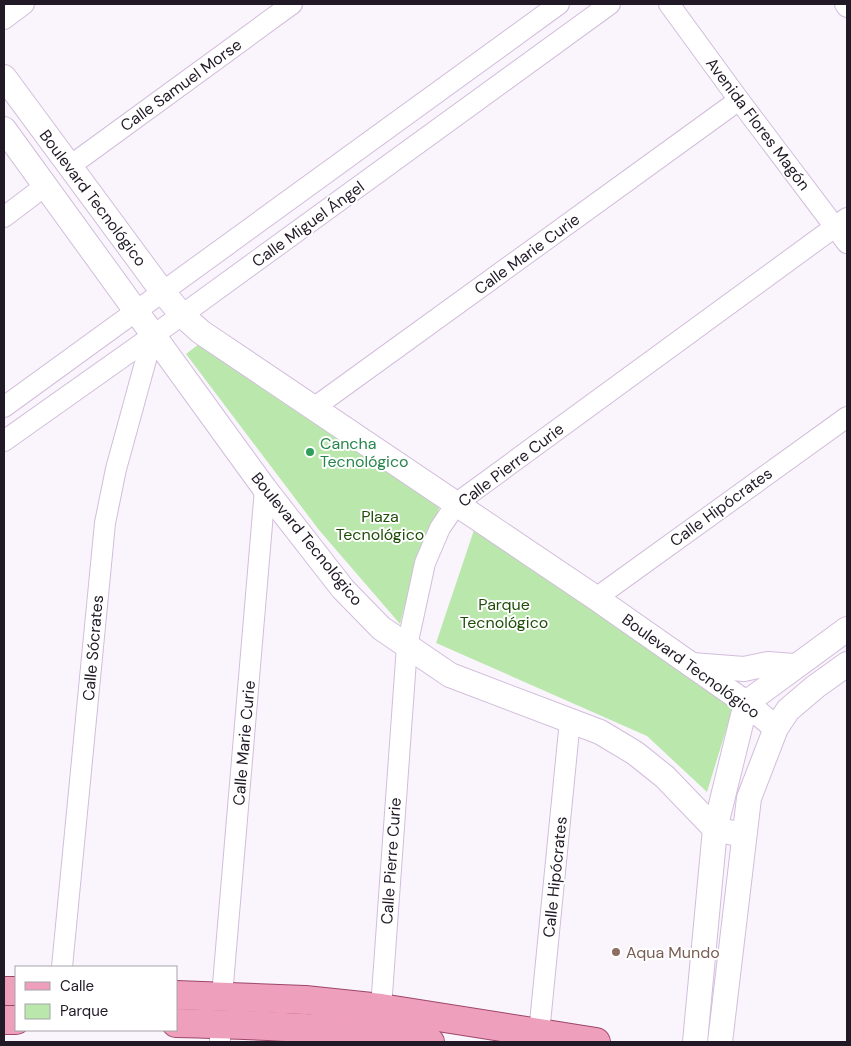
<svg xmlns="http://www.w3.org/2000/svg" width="851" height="1046" font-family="'DM Sans',sans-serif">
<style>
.green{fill:#bae8ac}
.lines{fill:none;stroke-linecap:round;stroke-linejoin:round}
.minor-casing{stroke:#d2bddc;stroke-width:22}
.tertiary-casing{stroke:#d2bddc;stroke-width:26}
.primary-casing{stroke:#9e4669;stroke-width:30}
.minor{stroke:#fff;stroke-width:20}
.tertiary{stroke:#fff;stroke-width:24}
.primary{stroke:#ee9fbb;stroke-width:28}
.leisure-dot{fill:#2e9e5b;stroke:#fff;stroke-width:2}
.education-dot{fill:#8d6e63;stroke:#fff;stroke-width:2}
.labels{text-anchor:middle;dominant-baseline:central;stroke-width:4;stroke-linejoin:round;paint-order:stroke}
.street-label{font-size:16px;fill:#211925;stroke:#fff}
.leisure-label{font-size:16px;fill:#27864d;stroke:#fff;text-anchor:start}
.park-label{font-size:16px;fill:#1e4e08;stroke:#fff}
.education-label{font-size:16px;fill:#785e54;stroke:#fff;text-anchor:start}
</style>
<rect width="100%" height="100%" fill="#faf5fc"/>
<g class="green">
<polygon points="199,344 440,506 412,578 400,624 319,530 186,354"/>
<polygon points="475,527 734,704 707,792 647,736 436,643"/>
</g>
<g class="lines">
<defs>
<g id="minor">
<polyline points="669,4 739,100 847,243"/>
<polyline points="845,4 847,7"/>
<polyline points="4,19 24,4"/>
<polyline points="70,166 292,4"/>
<polyline points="4,217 45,186"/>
<polyline points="4,407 559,4"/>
<polyline points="315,407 739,100"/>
<polyline points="4,441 182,315 610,4"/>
<polyline points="596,598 847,417"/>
<polyline points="62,967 105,523 116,469 153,334"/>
<polyline points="222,996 265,489"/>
<polyline points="381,1008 407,646 425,563 440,528 457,503 847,218"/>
<polyline points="220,1024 220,1042"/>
<polyline points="539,1033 570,720"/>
</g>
<g id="tertiary">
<polyline points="4,77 162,291 182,315 201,332 596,598 746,703 776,728"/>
<polyline points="4,129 265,489 343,589 381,628 450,675 600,732 635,753 665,777 715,829 743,835"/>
<polyline points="692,665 744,669 768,664 794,666"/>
<polyline points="695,1042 715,829 746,703 847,629"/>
<polyline points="720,1042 749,798 776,728 788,710 815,687 847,664"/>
</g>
<g id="primary">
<polyline points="4,991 16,991"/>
<polyline points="176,995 305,1000 381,1008 596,1042"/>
<polyline points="4,1020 16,1020"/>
<path d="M176 1023C261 1025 346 1028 430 1042"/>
</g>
</defs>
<use href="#minor" class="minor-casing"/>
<use href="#tertiary" class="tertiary-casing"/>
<use href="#primary" class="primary-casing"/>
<use href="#minor" class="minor"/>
<use href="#tertiary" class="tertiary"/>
<use href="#primary" class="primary"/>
</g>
<circle class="leisure-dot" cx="310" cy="452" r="5"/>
<circle class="education-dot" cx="616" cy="952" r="5"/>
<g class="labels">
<g class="street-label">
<text transform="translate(181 85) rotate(-36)">Calle Samuel Morse</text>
<text transform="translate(758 124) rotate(53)">Avenida Flores Magón</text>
<text transform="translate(93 198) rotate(53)">Boulevard Tecnológico</text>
<text transform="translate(308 224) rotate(-36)">Calle Miguel Ángel</text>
<text transform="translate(527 254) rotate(-36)">Calle Marie Curie</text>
<text transform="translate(511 465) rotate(-37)">Calle Pierre Curie</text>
<text transform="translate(721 507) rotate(-36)">Calle Hipócrates</text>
<text transform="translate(307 539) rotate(51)">Boulevard Tecnológico</text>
<text transform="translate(93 648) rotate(-85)">Calle Sócrates</text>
<text transform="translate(691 666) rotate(36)">Boulevard Tecnológico</text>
<text transform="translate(244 743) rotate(-85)">Calle Marie Curie</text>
<text transform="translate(391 861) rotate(-86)">Calle Pierre Curie</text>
<text transform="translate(555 877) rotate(-84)">Calle Hipócrates</text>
</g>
<g class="leisure-label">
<text x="320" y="443">Cancha<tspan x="320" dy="18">Tecnológico</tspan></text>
</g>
<g class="park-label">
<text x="380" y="516">Plaza<tspan x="380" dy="18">Tecnológico</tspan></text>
<text x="504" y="604">Parque<tspan x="504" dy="18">Tecnológico</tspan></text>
</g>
<g class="education-label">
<text x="626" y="952">Aqua Mundo</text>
</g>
</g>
<rect width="851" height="1046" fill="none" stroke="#211925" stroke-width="10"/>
<rect x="15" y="966" width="162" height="65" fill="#ffffff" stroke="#a6a3a8"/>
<rect x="25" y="982" width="25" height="8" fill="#ee9fbb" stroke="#a6a3a8"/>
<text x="60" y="991" font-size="15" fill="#211925">Calle</text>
<rect x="25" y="1004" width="25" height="15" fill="#bae8ac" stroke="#a6a3a8"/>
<text x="60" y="1016" font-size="15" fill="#211925">Parque</text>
</svg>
